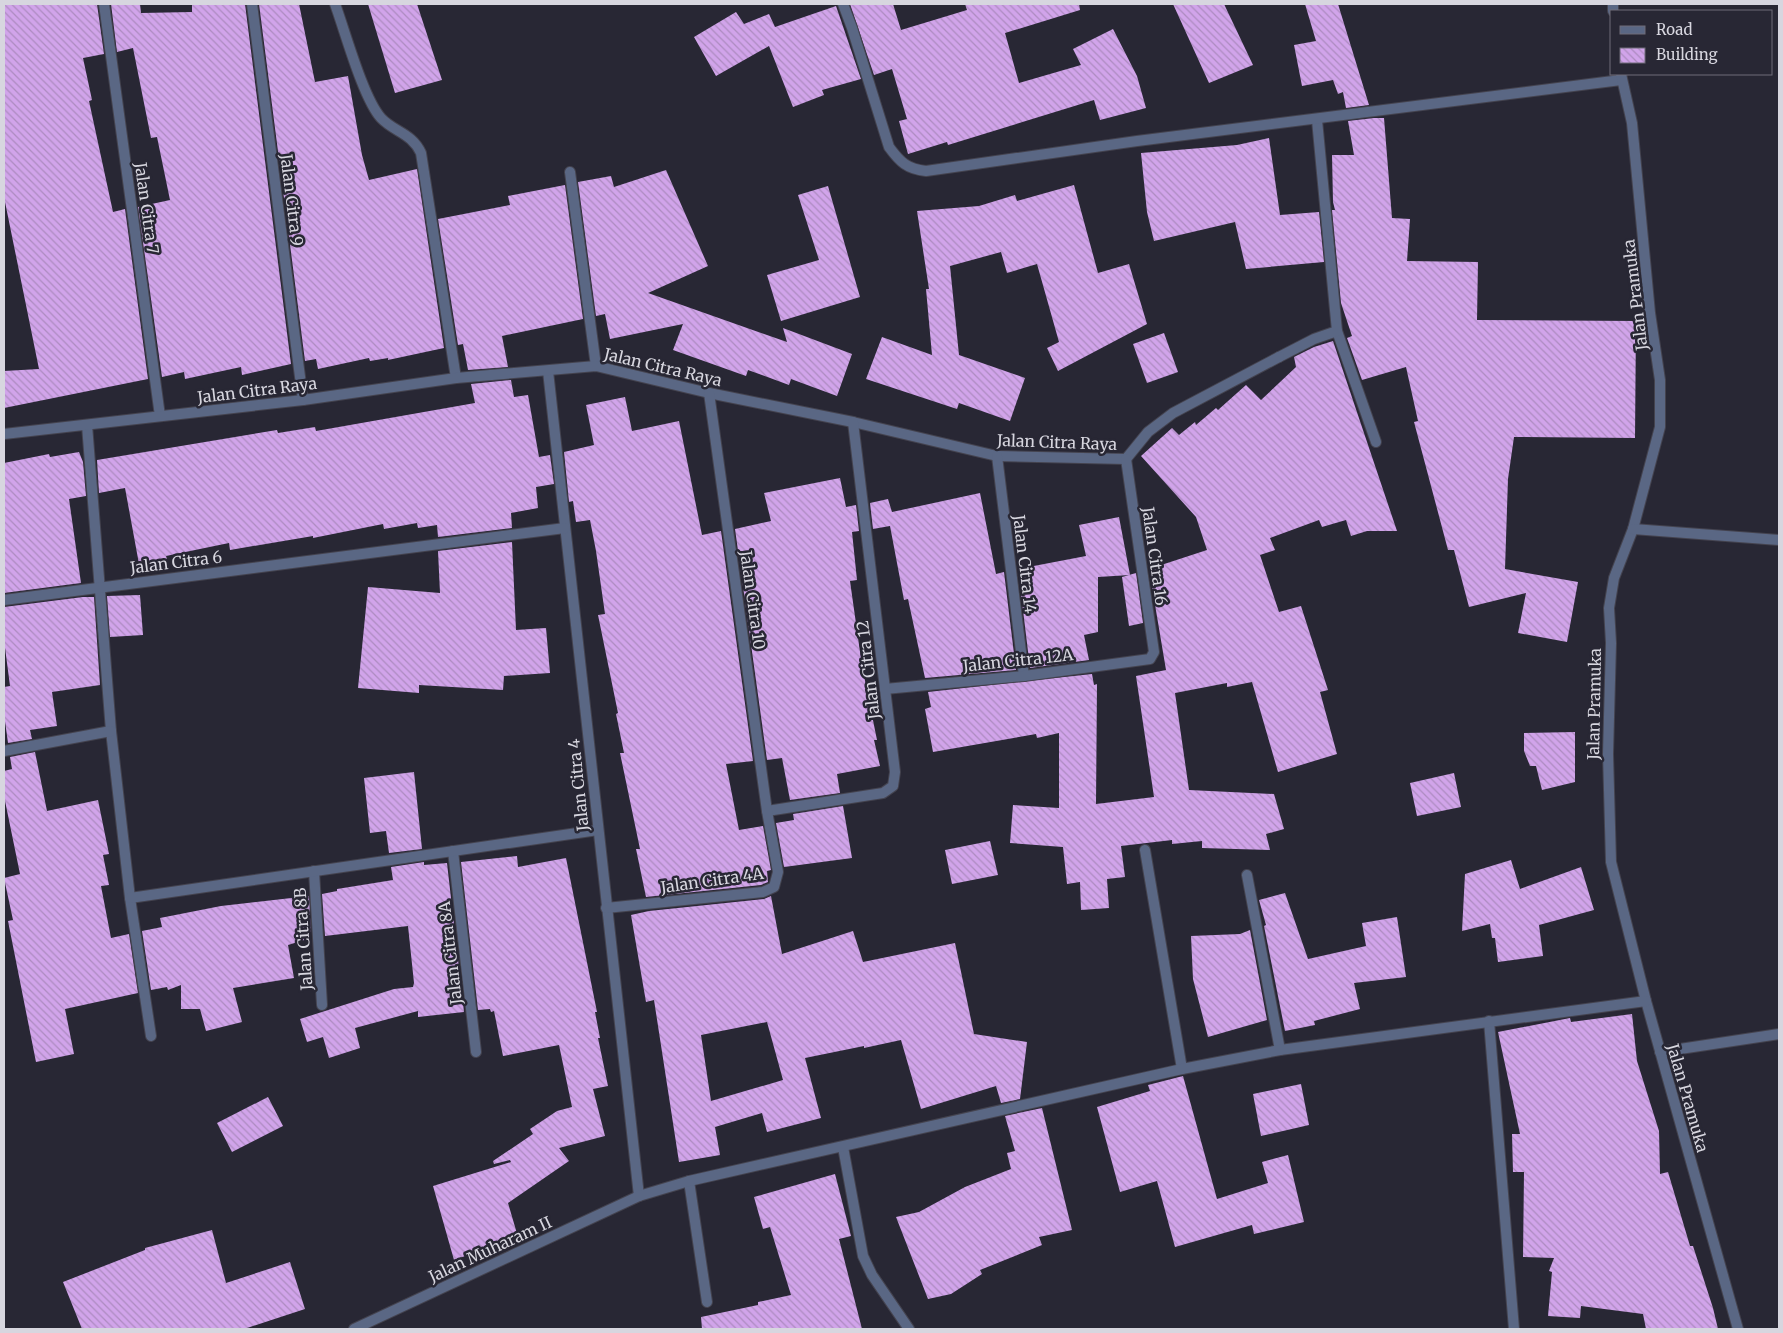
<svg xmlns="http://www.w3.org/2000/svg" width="1783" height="1333" font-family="Merriweather,serif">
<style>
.building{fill:url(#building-back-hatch);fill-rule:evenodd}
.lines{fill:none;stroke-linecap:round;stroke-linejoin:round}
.lane-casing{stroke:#44434f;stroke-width:12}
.street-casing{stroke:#44434f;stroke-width:12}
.lane{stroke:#5a6784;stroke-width:10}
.street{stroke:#5a6784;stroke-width:10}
.labels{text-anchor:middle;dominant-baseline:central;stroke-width:5;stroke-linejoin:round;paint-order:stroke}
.street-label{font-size:16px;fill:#d7d6df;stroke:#282734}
</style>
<defs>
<pattern id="building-back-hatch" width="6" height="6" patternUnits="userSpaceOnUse" patternTransform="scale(1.25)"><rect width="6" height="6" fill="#d1a4ea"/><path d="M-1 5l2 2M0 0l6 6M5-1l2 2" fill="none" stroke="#ad8bc0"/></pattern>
</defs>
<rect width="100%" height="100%" fill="#282734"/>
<g class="building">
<polygon points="4,4 97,4 104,54 83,58 92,100 89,101 113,212 125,209 148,379 4,408 4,371 39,369 4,197"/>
<polygon points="111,4 140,4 141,13 192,12 192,4 245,4 291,364 242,375 241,367 185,379 184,372 162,377 138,207 170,200 157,137 151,138 133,48 117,52"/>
<polygon points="259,4 299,4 315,82 348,76 362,155 369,180 417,169 444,348 388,360 388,358 370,361 369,358 318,369 316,359 305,361"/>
<polygon points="368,4 417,4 442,80 395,93"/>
<polygon points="850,4 893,4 901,30 967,10 965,4 1079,4 1080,10 1005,33 1019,83 1081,65 1073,49 1113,29 1137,76 1146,108 1100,120 1094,100 948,145 947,142 908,154 899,121 907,119 892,69 874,75"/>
<polygon points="1173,4 1224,4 1253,65 1209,83"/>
<polygon points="1305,4 1338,4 1369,105 1346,108 1343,92 1338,94 1333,80 1302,86 1294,45 1316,41"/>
<polygon points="836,6 861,79 822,90 824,95 793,107 769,46 716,76 694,37 736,12 744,24 769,14 775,27"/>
<polygon points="1374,118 1384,118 1392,218 1410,219 1407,261 1478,262 1477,320 1636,321 1635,438 1514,437 1508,479 1505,569 1578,582 1567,642 1518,633 1526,593 1469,607 1454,550 1448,550 1414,422 1418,421 1406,367 1362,380 1347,338 1352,336 1341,303 1332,210 1335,210 1333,202 1332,155 1354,155 1348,121"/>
<polygon points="1269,138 1280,215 1319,212 1324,262 1246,269 1235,222 1154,241 1147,212 1141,153 1237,145"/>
<polygon points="666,170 708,266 648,293 787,342 783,328 852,354 837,396 791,379 789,385 748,370 746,376 673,350 683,324 610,339 605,314 596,316 578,182 611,176 614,187"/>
<polygon points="565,185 583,319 502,336 508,367 468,370 463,344 458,345 438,219 510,205 508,196"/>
<polygon points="1074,185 1098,273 1129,264 1147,324 1058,371 1047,348 1059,342 1037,264 1007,273 1001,252 950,266 959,355 1025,378 1010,421 959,403 957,409 866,379 882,337 932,355 926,289 929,289 917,211 979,206 1015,195 1017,201"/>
<polygon points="828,186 860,297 781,321 767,275 819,260 798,195"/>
<polygon points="1164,333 1178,372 1147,383 1133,344"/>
<polygon points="1333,341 1397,531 1367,531 1351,536 1346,520 1322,527 1319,520 1270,538 1275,550 1260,555 1279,612 1301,606 1328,690 1320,692 1337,754 1278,772 1252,682 1227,687 1227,683 1175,693 1189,790 1274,794 1284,829 1266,834 1270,850 1202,848 1202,841 1172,844 1172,840 1121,846 1125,877 1107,879 1109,908 1081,910 1080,882 1067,884 1063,847 1010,843 1013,805 1059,808 1059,733 1037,738 1036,734 933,752 925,709 931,707 928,692 1092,674 1094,685 1097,684 1096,804 1154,797 1136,676 1166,670 1149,569 1207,550 1196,517 1141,456 1172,428 1179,435 1195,422 1196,425 1216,408 1218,410 1246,385 1261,400 1296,367 1294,357 1314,347"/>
<polygon points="511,380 514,397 528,395 539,457 550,455 554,484 536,487 538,508 511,513 512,528 438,537 437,525 418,528 417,523 384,529 383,524 313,538 313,536 230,550 229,543 166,556 167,559 139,564 125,488 99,493 97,460 277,430 278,433 315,427 316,431 475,403 471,384"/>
<polygon points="625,397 632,431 679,421 702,535 721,531 753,761 726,764 739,830 763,826 771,870 767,871 768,882 761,885 646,897 636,849 640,849 620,753 624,753 616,714 618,713 598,615 605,614 596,551 590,520 576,522 573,501 569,502 564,452 594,445 586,405"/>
<polygon points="79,452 83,462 86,496 69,499 81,583 4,593 4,463 49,454 50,457"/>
<polygon points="840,478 846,507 856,505 859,531 852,532 857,580 850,581 862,666 877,740 874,740 880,766 837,774 840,793 790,800 782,758 767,760 735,529 771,521 764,493"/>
<polygon points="980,493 996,574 1004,572 1016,670 925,678 908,599 904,600 890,526 873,529 870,503 888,499 892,512"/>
<polygon points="1119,517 1130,575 1098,577 1098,632 1084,635 1089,660 1030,668 1018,569 1086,556 1079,525"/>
<polygon points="512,542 516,630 546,628 550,673 504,676 503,690 419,685 419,693 358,688 368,587 440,593 438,551"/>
<polygon points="1136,573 1143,623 1129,626 1122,577"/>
<polygon points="140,595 143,635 110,637 107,596"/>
<polygon points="83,597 94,597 100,685 52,692 57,726 30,730 32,739 8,743 4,714 4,687 10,686 4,640 4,607"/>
<polygon points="1575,732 1575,782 1542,790 1536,766 1530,766 1524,751 1524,733"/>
<polygon points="35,752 47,811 98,800 109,854 103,855 109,885 101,886 111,938 129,934 138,993 65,1009 74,1054 36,1062 8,921 13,920 4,878 20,874 4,796 4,771 12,769 10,757"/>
<polygon points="414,772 422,849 389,853 386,831 370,833 364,778"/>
<polygon points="1454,773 1461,807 1417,816 1410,783"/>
<polygon points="843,806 852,858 784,867 776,823 794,820 793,814"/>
<polygon points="990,841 998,875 952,884 945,850"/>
<polygon points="517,856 518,867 566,858 597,1012 595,1012 600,1038 598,1038 608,1086 593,1089 605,1136 559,1148 569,1161 508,1203 518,1237 454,1260 433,1186 511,1162 510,1160 494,1164 493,1161 533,1134 530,1129 557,1111 572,1107 559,1045 503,1056 494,1011 491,1012 490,1009 478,1010 461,862"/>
<polygon points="1511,860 1520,889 1581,867 1594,910 1539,925 1543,956 1498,962 1495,938 1492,938 1490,924 1462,931 1465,874"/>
<polygon points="424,862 424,865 447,863 464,1012 418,1017 418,1011 355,1028 360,1048 329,1058 323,1037 307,1042 300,1019 394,989 413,987 414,983 408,926 325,936 322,894 337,891 337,889 393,880 391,867"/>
<polygon points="1285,893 1308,959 1366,946 1362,923 1397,917 1406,977 1354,983 1360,1009 1314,1021 1315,1025 1285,1031 1264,926 1266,925 1259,900"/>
<polygon points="309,896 311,938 288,945 294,978 233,988 242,1022 206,1031 200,1009 181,1009 181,985 168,990 167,987 151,990 142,931 162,927 160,918 221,906"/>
<path d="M771 896 782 954 853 931 863 962 955 943 974 1034 1027 1042 1020 1099 1001 1103 996 1086 921 1109 901 1040 864 1048V1046L805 1058 821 1118 767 1132 762 1113 715 1127 720 1155 679 1162 654 1000 646 1002 631 915 649 911 764 899ZM767 1022 783 1080 711 1101 701 1035Z"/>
<polygon points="1250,930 1267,1020 1208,1037 1193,979 1191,936 1240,934"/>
<polygon points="1632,1014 1637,1061 1659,1131 1660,1174 1668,1172 1690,1246 1693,1246 1713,1308 1718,1329 1646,1329 1643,1314 1581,1306 1580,1318 1548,1316 1552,1272 1549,1271 1554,1258 1523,1257 1524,1172 1513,1172 1512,1134 1520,1134 1498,1032 1570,1018 1571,1022"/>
<polygon points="1183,1076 1217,1199 1268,1183 1262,1162 1288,1155 1304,1222 1254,1234 1252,1225 1175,1247 1157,1181 1120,1192 1097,1107 1150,1091 1148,1085"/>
<polygon points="1301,1084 1309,1125 1261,1136 1253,1094"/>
<polygon points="268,1097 283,1126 232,1152 217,1123"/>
<polygon points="1042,1108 1072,1230 1039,1237 1042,1245 980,1270 982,1274 951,1294 928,1299 896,1217 919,1212 965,1187 1011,1169 1007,1153 1015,1151 1005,1116"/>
<polygon points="835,1174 851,1236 839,1239 862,1329 702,1329 701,1317 758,1305 758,1302 791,1295 770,1227 763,1229 754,1197"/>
<polygon points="212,1230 226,1283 290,1262 305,1309 244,1329 82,1329 63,1282 145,1250 145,1248"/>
</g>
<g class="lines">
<defs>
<g id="lane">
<polyline points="1337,331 1376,442"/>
<polyline points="1279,357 1314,339 1337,331 1317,120"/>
</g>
<g id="street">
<polyline points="104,4 160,416"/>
<polyline points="252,4 303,400"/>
<path d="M335 4C345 31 363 98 381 118 394 132 412 133 421 153L456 378"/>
<path d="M843 4 852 28 889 147C900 162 907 169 926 171L1137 141 1621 80"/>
<polyline points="1613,4 1613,11"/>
<polyline points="1621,74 1632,123 1650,313 1660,380 1660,427 1633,529 1614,578 1609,608 1611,643 1608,754 1611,862 1646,1001 1738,1329"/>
<polyline points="570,172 596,366"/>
<polyline points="548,371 639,1196"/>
<polyline points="87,425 111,731 130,898 151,1036"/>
<polyline points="4,434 303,400 456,378 596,366 709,393 853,422 997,456 1126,459 1148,432 1173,413 1279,357"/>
<polyline points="997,456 1024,676"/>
<polyline points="1633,529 1779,540"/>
<polyline points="4,600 565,528"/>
<polyline points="885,689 1024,676 1150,659 1154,652 1126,459"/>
<polyline points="4,751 111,731"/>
<polyline points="767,811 883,793 893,786 895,772 853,422"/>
<polyline points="1145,850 1182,1069"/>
<polyline points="453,851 476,1052"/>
<polyline points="314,871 322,1005"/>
<polyline points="1247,875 1280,1050"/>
<polyline points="130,898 598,830"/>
<polyline points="606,908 763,892 774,887 778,872 767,811 709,393"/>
<polyline points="1489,1021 1514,1329"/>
<polyline points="1660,1052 1779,1034"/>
<polyline points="843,1147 863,1256 872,1275 909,1329"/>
<polyline points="689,1181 707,1302"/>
<polyline points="354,1329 639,1196 689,1181 1182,1069 1280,1050 1646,1001"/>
</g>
</defs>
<use href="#lane" class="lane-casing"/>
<use href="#street" class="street-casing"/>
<use href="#lane" class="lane"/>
<use href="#street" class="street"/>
</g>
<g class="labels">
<g class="street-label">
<text transform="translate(292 200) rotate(83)">Jalan Citra 9</text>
<text transform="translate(147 208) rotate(82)">Jalan Citra 7</text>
<text transform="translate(1635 295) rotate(-97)">Jalan Pramuka</text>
<text transform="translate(663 367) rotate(13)">Jalan Citra Raya</text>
<text transform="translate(257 390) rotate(-7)">Jalan Citra Raya</text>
<text transform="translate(1057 442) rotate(2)">Jalan Citra Raya</text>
<text transform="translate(1155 556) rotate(82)">Jalan Citra 16</text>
<text transform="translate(176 562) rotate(-7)">Jalan Citra 6</text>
<text transform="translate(1025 564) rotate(83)">Jalan Citra 14</text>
<text transform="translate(753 600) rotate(82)">Jalan Citra 10</text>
<text transform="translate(1018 660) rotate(-6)">Jalan Citra 12A</text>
<text transform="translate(868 670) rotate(-97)">Jalan Citra 12</text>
<text transform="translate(1594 704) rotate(-89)">Jalan Pramuka</text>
<text transform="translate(578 785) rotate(-96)">Jalan Citra 4</text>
<text transform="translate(712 880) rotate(-8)">Jalan Citra 4A</text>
<text transform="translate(303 939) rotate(-94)">Jalan Citra 8B</text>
<text transform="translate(450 953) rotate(-97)">Jalan Citra 8A</text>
<text transform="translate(1688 1098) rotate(74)">Jalan Pramuka</text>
<text transform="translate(490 1249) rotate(-25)">Jalan Muharam II</text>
</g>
</g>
<rect width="1783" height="1333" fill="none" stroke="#d7d6df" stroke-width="10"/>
<rect x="1610" y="10" width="162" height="65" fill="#282734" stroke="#6e6d78"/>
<rect x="1620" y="26" width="25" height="8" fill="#5a6784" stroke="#6e6d78"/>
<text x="1656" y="35" font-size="15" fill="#d7d6df">Road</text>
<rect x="1620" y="48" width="25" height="15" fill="url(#building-back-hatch)" stroke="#6e6d78"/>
<text x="1656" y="60" font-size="15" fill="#d7d6df">Building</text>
</svg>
